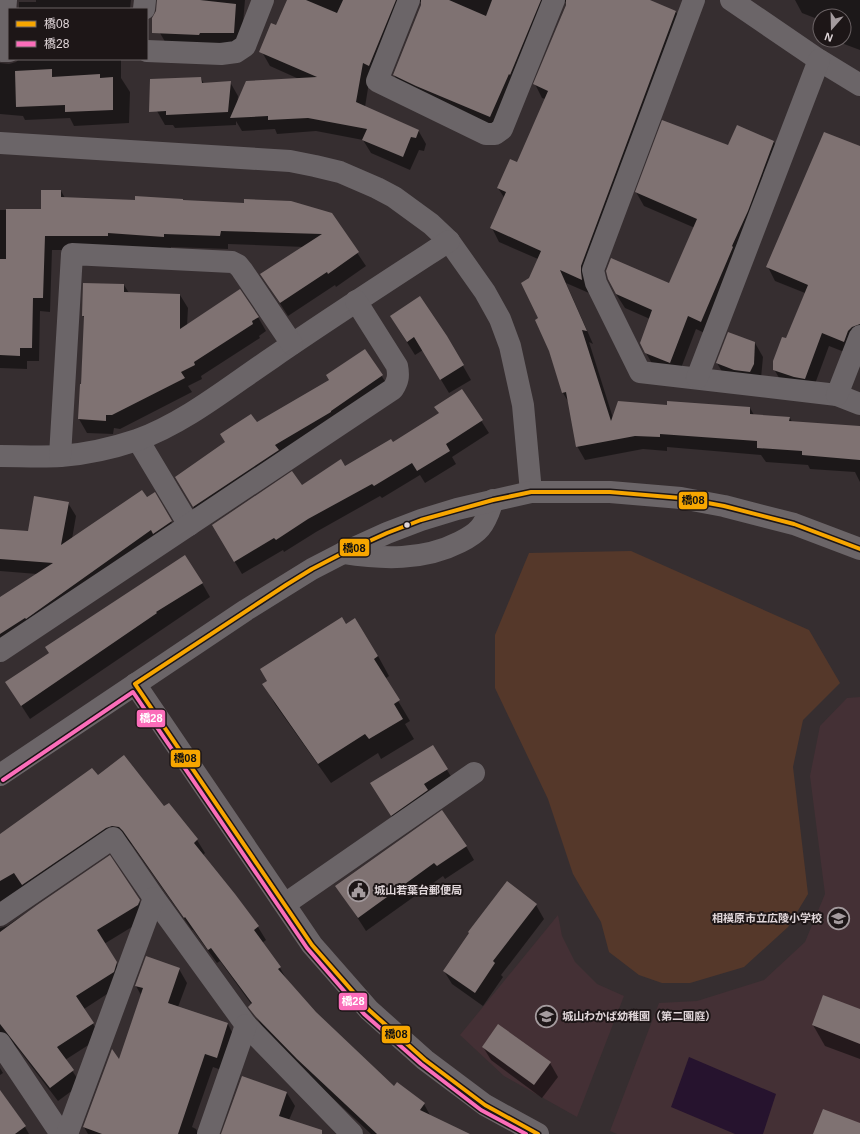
<svg xmlns="http://www.w3.org/2000/svg" width="860" height="1134" font-family="Arial,'Noto Sans JP',sans-serif">
<style>
.built{fill:#443035}
.green{fill:#55382a}
.water{fill:#26132e}
.shadow{fill:#0007}
.building{fill:#7f7272}
.lines{fill:none;stroke-linecap:round;stroke-linejoin:round}
.minor{stroke:#6b6568;stroke-width:22}
.bus-1-casing{stroke:#1d1617;stroke-width:7}
.bus-2-casing{stroke:#1d1617;stroke-width:7}
.bus-1{stroke:#f7a600;stroke-width:4}
.bus-2{stroke:#fb6dba;stroke-width:4}
.bus-dot{fill:#e0d6d9;stroke:#1d1617;stroke-width:1.5}
.labels{text-anchor:middle;dominant-baseline:central;stroke-width:4;stroke-linejoin:round;paint-order:stroke}
.poi-label{font-size:11px;font-weight:bold;fill:#e0d6d9;stroke:#1d1617;text-anchor:start}
.line-badge{stroke:#1d1617;stroke-width:1.5}
.badge-label{font-size:11px;text-anchor:middle;font-weight:bold;fill:#fff}
.pale-badge-label{font-size:11px;text-anchor:middle;font-weight:bold;fill:#111}
</style>
<rect width="100%" height="100%" fill="#362e30"/>
<g class="built">
<polygon points="860,697 860,1134 617,1134 610,1131 659,1003 697,1001 764,980 805,942 825,894 810,776 820,726 847,698"/>
<polygon points="558,915 562,936 575,962 597,984 624,996 577,1117 504,1076 460,1035"/>
</g>
<polygon class="green" points="631,551 809,630 840,683 803,720 793,767 808,894 788,927 744,967 690,983 662,983 639,975 609,952 601,922 573,874 548,799 495,688 495,635 529,553"/>
<polygon class="water" points="689,1057 776,1094 763,1134 735,1134 671,1107"/>
<g class="shadow">
<polygon points="36,0 131,0 130,9 19,9 19,2 36,2"/>
<polygon points="162,0 245,0 241,47 168,47 160,33"/>
<polygon points="288,0 648,0 676,12 684,26 589,293 566,283 593,344 589,342 613,418 668,406 750,408 754,415 790,418 792,422 860,438 860,482 855,472 810,469 808,465 766,462 761,455 667,447 667,451 643,449 585,460 577,446 569,403 563,393 539,319 530,279 538,259 499,242 492,228 505,199 498,188 518,164 545,99 542,98 535,84 567,2 560,1 498,130 402,88 394,75 422,5 422,2 415,1 370,76 365,107 418,130 426,144 424,151 419,150 410,170 371,153 363,140 316,131 277,134 275,129 242,131 236,121 236,125 175,128 173,125 165,125 157,111 201,78 204,84 230,82 238,96 237,109 299,79 270,66 262,52 277,26"/>
<polygon points="795,0 860,0 860,50 844,44 841,40 844,40 844,16 820,16 820,20 802,13"/>
<polygon points="19,59 121,59 121,78 130,92 129,123 74,126 70,118 25,120 23,116 0,114 0,63 9,64 16,62"/>
<polygon points="737,126 774,142 782,156 709,335 696,329 678,376 654,367 646,353 650,319 625,308 616,294 669,285 695,228 644,206 636,192 728,147"/>
<polygon points="860,147 860,340 852,355 829,346 812,392 782,383 774,369 805,293 775,281 768,267"/>
<polygon points="61,191 65,198 136,201 183,200 184,201 331,214 366,266 336,287 335,285 288,316 270,288 304,247 228,244 228,249 171,247 171,250 52,250 50,312 40,311 39,361 27,361 27,369 0,368 0,210 42,210"/>
<polygon points="124,285 129,293 180,295 188,308 187,326 258,317 266,331 259,336 260,338 201,376 202,379 188,386 192,392 120,429 114,428 113,434 87,433 79,419 85,318 83,316"/>
<polygon points="391,317 446,336 471,380 449,393 423,350 415,355"/>
<polygon points="755,343 763,357 761,378 725,377 717,363"/>
<polygon points="365,350 390,389 201,520 176,478 256,423 330,381"/>
<polygon points="462,391 489,433 452,457 456,464 425,483 420,475 382,498 380,496 316,532 284,552 283,550 242,574 213,525 345,467 392,444 440,414"/>
<polygon points="154,493 179,535 0,643 0,599 37,574 0,571 0,530 28,532 68,503 76,516 72,539"/>
<polygon points="202,583 210,597 30,719 6,682"/>
<polygon points="346,625 378,656 389,676 385,679 410,721 405,724 414,739 381,759 378,753 331,783 275,704 264,684"/>
<polygon points="447,770 455,783 399,829 380,797"/>
<polygon points="98,776 164,808 197,840 205,853 203,855 258,927 266,940 262,943 280,968 288,982 315,1012 394,1087 424,1104 431,1117 462,1134 371,1134 306,1073 265,1031 250,1007 252,1005 220,961 217,963 193,930 192,930 132,845 127,840 0,919 0,835"/>
<polygon points="466,846 474,860 445,879 443,876 366,931 337,886"/>
<polygon points="109,857 147,914 145,919 104,944 124,976 121,985 84,1009 101,1037 65,1060 81,1084 58,1101 19,1050 14,1045 0,1047 0,928 7,926"/>
<polygon points="507,883 536,905 544,919 501,975 503,977 483,1006 452,984 444,971"/>
<polygon points="179,969 187,983 178,1007 228,1024 235,1038 224,1071 213,1067 192,1127 196,1129 199,1134 88,1134 84,1127 119,1062 141,995 136,986"/>
<polygon points="860,1010 860,1059 825,1046 813,1025"/>
<polygon points="483,1047 550,1063 558,1077 542,1098 491,1060"/>
<polygon points="0,1068 3,1073 0,1075"/>
<polygon points="287,1093 295,1106 289,1120 320,1131 322,1134 222,1134"/>
<polygon points="7,1101 25,1127 29,1134 0,1134 0,1106"/>
</g>
<g class="building">
<polygon points="157,0 200,0 236,4 234,33 200,33 199,35 152,33 152,18 156,11"/>
<polygon points="287,0 306,0 337,13 343,0 396,0 369,66 363,63 356,102 419,130 416,138 411,137 403,157 362,140 367,129 308,118 268,120 268,116 230,118 246,81 317,77 259,52 271,23 276,25"/>
<polygon points="421,0 449,0 486,16 492,0 541,0 510,75 509,74 490,117 416,86 393,75 421,5"/>
<polygon points="566,0 650,0 676,11 581,266 581,272 582,280 560,270 587,331 582,330 611,421 618,401 667,405 667,401 750,407 750,414 790,417 789,421 860,426 860,460 802,455 802,451 757,448 757,441 660,434 660,437 635,436 576,447 566,392 562,393 549,351 535,320 538,318 521,283 529,278 541,251 490,228 506,192 497,188 510,159 517,162 548,91 533,84 566,5"/>
<polygon points="52,69 52,77 100,74 100,78 113,77 113,110 65,112 65,105 16,107 15,71"/>
<polygon points="201,77 202,83 231,81 228,112 166,115 166,111 149,112 150,79"/>
<polygon points="662,120 728,145 737,125 774,141 748,211 732,246 733,247 701,322 688,316 670,363 645,353 640,343 652,310 616,294 608,279 606,271 611,258 669,283 697,219 635,192"/>
<polygon points="824,132 860,146 860,324 852,327 848,331 844,342 822,333 805,379 794,377 773,370 773,361 782,337 786,338 808,285 766,267"/>
<polygon points="41,190 61,190 61,197 135,200 135,196 183,199 183,200 244,203 244,199 291,201 332,213 359,252 328,274 327,272 280,303 260,274 322,234 221,231 220,236 164,234 164,237 108,233 108,236 45,236 43,298 33,298 32,348 20,348 20,356 0,355 0,259 6,259 6,209 41,209"/>
<polygon points="83,283 124,284 124,292 180,294 180,329 240,289 259,317 252,321 253,324 194,362 195,365 181,372 185,378 112,415 106,415 106,421 78,419 80,384 81,384 84,316 82,316"/>
<polygon points="420,296 447,336 464,365 440,380 414,337 407,342 390,316"/>
<polygon points="728,332 755,342 754,364 750,372 734,370 716,363"/>
<polygon points="365,349 383,375 331,411 331,412 275,445 279,450 193,507 175,477 225,442 220,434 251,414 257,422 329,380 326,375"/>
<polygon points="462,389 483,420 446,444 450,451 417,471 412,463 374,486 372,484 308,519 276,540 274,538 234,562 212,525 292,471 302,485 341,459 345,466 391,439 393,442 439,413 434,407"/>
<polygon points="142,490 147,497 155,492 172,521 153,534 151,530 33,614 26,619 25,618 0,634 0,597 53,563 0,559 0,529 28,531 34,496 69,502 61,545"/>
<polygon points="185,555 203,583 156,612 157,613 21,706 5,682 49,653 45,647"/>
<polygon points="342,617 346,624 355,618 378,656 374,659 400,700 394,704 403,719 369,739 365,734 318,764 262,684 267,681 260,669"/>
<polygon points="433,745 448,769 424,784 428,790 391,816 370,783"/>
<polygon points="124,755 164,806 169,803 198,839 194,843 235,894 259,926 254,930 281,967 278,969 316,1012 394,1086 397,1082 425,1103 420,1110 470,1134 377,1134 297,1059 256,1017 248,1007 252,1003 211,948 208,950 185,917 184,918 123,831 119,827 112,826 106,828 22,885 14,873 0,881 0,834 92,768 98,775"/>
<polygon points="442,810 467,846 437,866 434,863 358,918 335,886"/>
<polygon points="110,855 140,900 138,905 97,930 117,962 114,972 76,996 94,1023 57,1047 74,1070 50,1088 0,1024 0,932 37,905"/>
<polygon points="507,881 537,904 493,961 495,963 475,993 443,971 469,933 468,932"/>
<polygon points="146,956 180,968 168,1003 228,1023 217,1058 205,1054 178,1134 102,1134 83,1127 112,1049 119,1059 143,988 135,986"/>
<polygon points="823,995 860,1009 860,1044 812,1025"/>
<polygon points="498,1024 551,1062 534,1085 482,1047"/>
<polygon points="242,1076 287,1092 279,1116 322,1130 322,1134 221,1134"/>
<polygon points="0,1090 26,1126 15,1134 0,1134"/>
<polygon points="823,1109 860,1123 860,1134 813,1134"/>
</g>
<g class="lines">
<g class="minor">
<polyline points="6,0 2,51 9,51"/>
<polyline points="409,0 377,81 486,134 495,134 502,129 554,0"/>
<polyline points="694,0 593,270 596,283 640,372 837,395 860,404"/>
<polyline points="731,0 819,60 860,85"/>
<polyline points="144,9 145,0"/>
<polyline points="147,51 221,54 236,52 245,46 263,0"/>
<polyline points="0,143 290,161 315,166 340,172 377,188 394,197 431,224 449,241 485,292 500,319 510,346 523,405 531,492"/>
<polyline points="697,378 819,60"/>
<polyline points="837,395 860,336"/>
<polyline points="138,440 189,525"/>
<path d="M0 456C20 456 41 457 61 456 87 454 113 448 137 440 185 423 230 386 272 358 330 318 389 280 449 241"/>
<polyline points="60,456 72,254 232,262 238,265 242,270 292,344"/>
<path d="M343 553C382 559 423 561 460 542 468 538 475 534 480 528 487 520 490 509 493 500"/>
<path d="M0 651 393 389C398 381 399 376 397 366L356 301"/>
<polyline points="135,684 312,945 369,1010 425,1060 485,1105 538,1134"/>
<polyline points="0,775 246,610 312,569 343,553 387,533 421,520 457,509 531,492 610,492 681,498 724,506 794,524 860,549"/>
<polyline points="285,904 474,773"/>
<polyline points="0,915 113,838 154,898 246,1025 352,1134"/>
<polyline points="0,1043 61,1134"/>
<polyline points="67,1134 154,898"/>
<polyline points="208,1134 246,1025"/>
</g>
<defs>
<polyline id="bus-1" points="538,1134 485,1105 425,1060 369,1010 312,945 135,684 286,585 312,569 343,553 387,533 421,520 493,500 531,492 610,492 681,498 724,506 794,524 860,549"/>
<polyline id="bus-2" points="3,780 133,692 307,948 364,1014 421,1064 481,1110 526,1134"/>
</defs>
<use href="#bus-1" class="bus-1-casing"/>
<use href="#bus-2" class="bus-2-casing"/>
<use href="#bus-1" class="bus-1"/>
<use href="#bus-2" class="bus-2"/>
</g>
<defs>
<symbol id="civic-ring" viewBox="-11 -11 22 22"><circle r="9.5" fill="#1d1617" stroke="#a49b9e" stroke-width="1.5"/><path d="M-.6-6.5H3V-4.5H.6V-3L4-1V1h2V6H-6V1h2V-1L-.6-3ZM-1.2 2.5V6h2.4V2.5Z" fill="#a49b9e"/></symbol>
<symbol id="school-ring" viewBox="-11 -11 22 22"><circle r="9.5" fill="#1d1617" stroke="#a49b9e" stroke-width="1.5"/><path d="M0-5L7-2L0 1L-7-2ZM-4 1L0 2.5L4 1V4Q0 6-4 4Z" fill="#a49b9e"/></symbol>
</defs>
<g fill-rule="evenodd">
<use href="#civic-ring" x="346" y="878" width="25" height="25"/>
<use href="#school-ring" x="826" y="906" width="25" height="25"/>
<use href="#school-ring" x="534" y="1004" width="25" height="25"/>
</g>
<circle class="bus-dot" cx="407" cy="525" r="3.5"/>
<g class="labels">
<g class="poi-label">
<text x="374" y="890">城山若葉台郵便局</text>
<text x="822" y="918" text-anchor="end">相模原市立広陵小学校</text>
<text x="562" y="1016">城山わかば幼稚園（第二園庭）</text>
</g>
</g>
<g class="line-badge">
<rect x="678" y="491" width="30" height="19" rx="4" fill="#f7a600"/>
<rect x="339" y="538" width="31" height="19" rx="4" fill="#f7a600"/>
<rect x="136" y="709" width="30" height="19" rx="4" fill="#fb6dba"/>
<rect x="170" y="749" width="31" height="19" rx="4" fill="#f7a600"/>
<rect x="338" y="992" width="30" height="19" rx="4" fill="#fb6dba"/>
<rect x="381" y="1025" width="30" height="19" rx="4" fill="#f7a600"/>
</g>
<g class="badge-label">
<text x="151" y="722">橋28</text>
<text x="353" y="1005">橋28</text>
</g>
<g class="pale-badge-label">
<text x="693" y="504">橋08</text>
<text x="354" y="552">橋08</text>
<text x="185" y="762">橋08</text>
<text x="396" y="1038">橋08</text>
</g>
<rect x="8" y="8" width="140" height="52" fill="#1d1617" stroke="#6b6365"/>
<rect x="16" y="21" width="20" height="6" fill="#f7a600" stroke="#6b6365"/>
<text x="44" y="28" font-size="12" fill="#e0d6d9">橋08</text>
<rect x="16" y="41" width="20" height="6" fill="#fb6dba" stroke="#6b6365"/>
<text x="44" y="48" font-size="12" fill="#e0d6d9">橋28</text>
<g transform="translate(832 28) rotate(200)"><circle r="19" fill="#1d1617" stroke="#6b6365"/>
<path d="M0-3L7 15L0 10L-7 15Z" fill="#a49b9e"/>
<text y="-6" font-size="11" font-weight="bold" text-anchor="middle" fill="#e0d6d9">N</text>
</g>
</svg>
